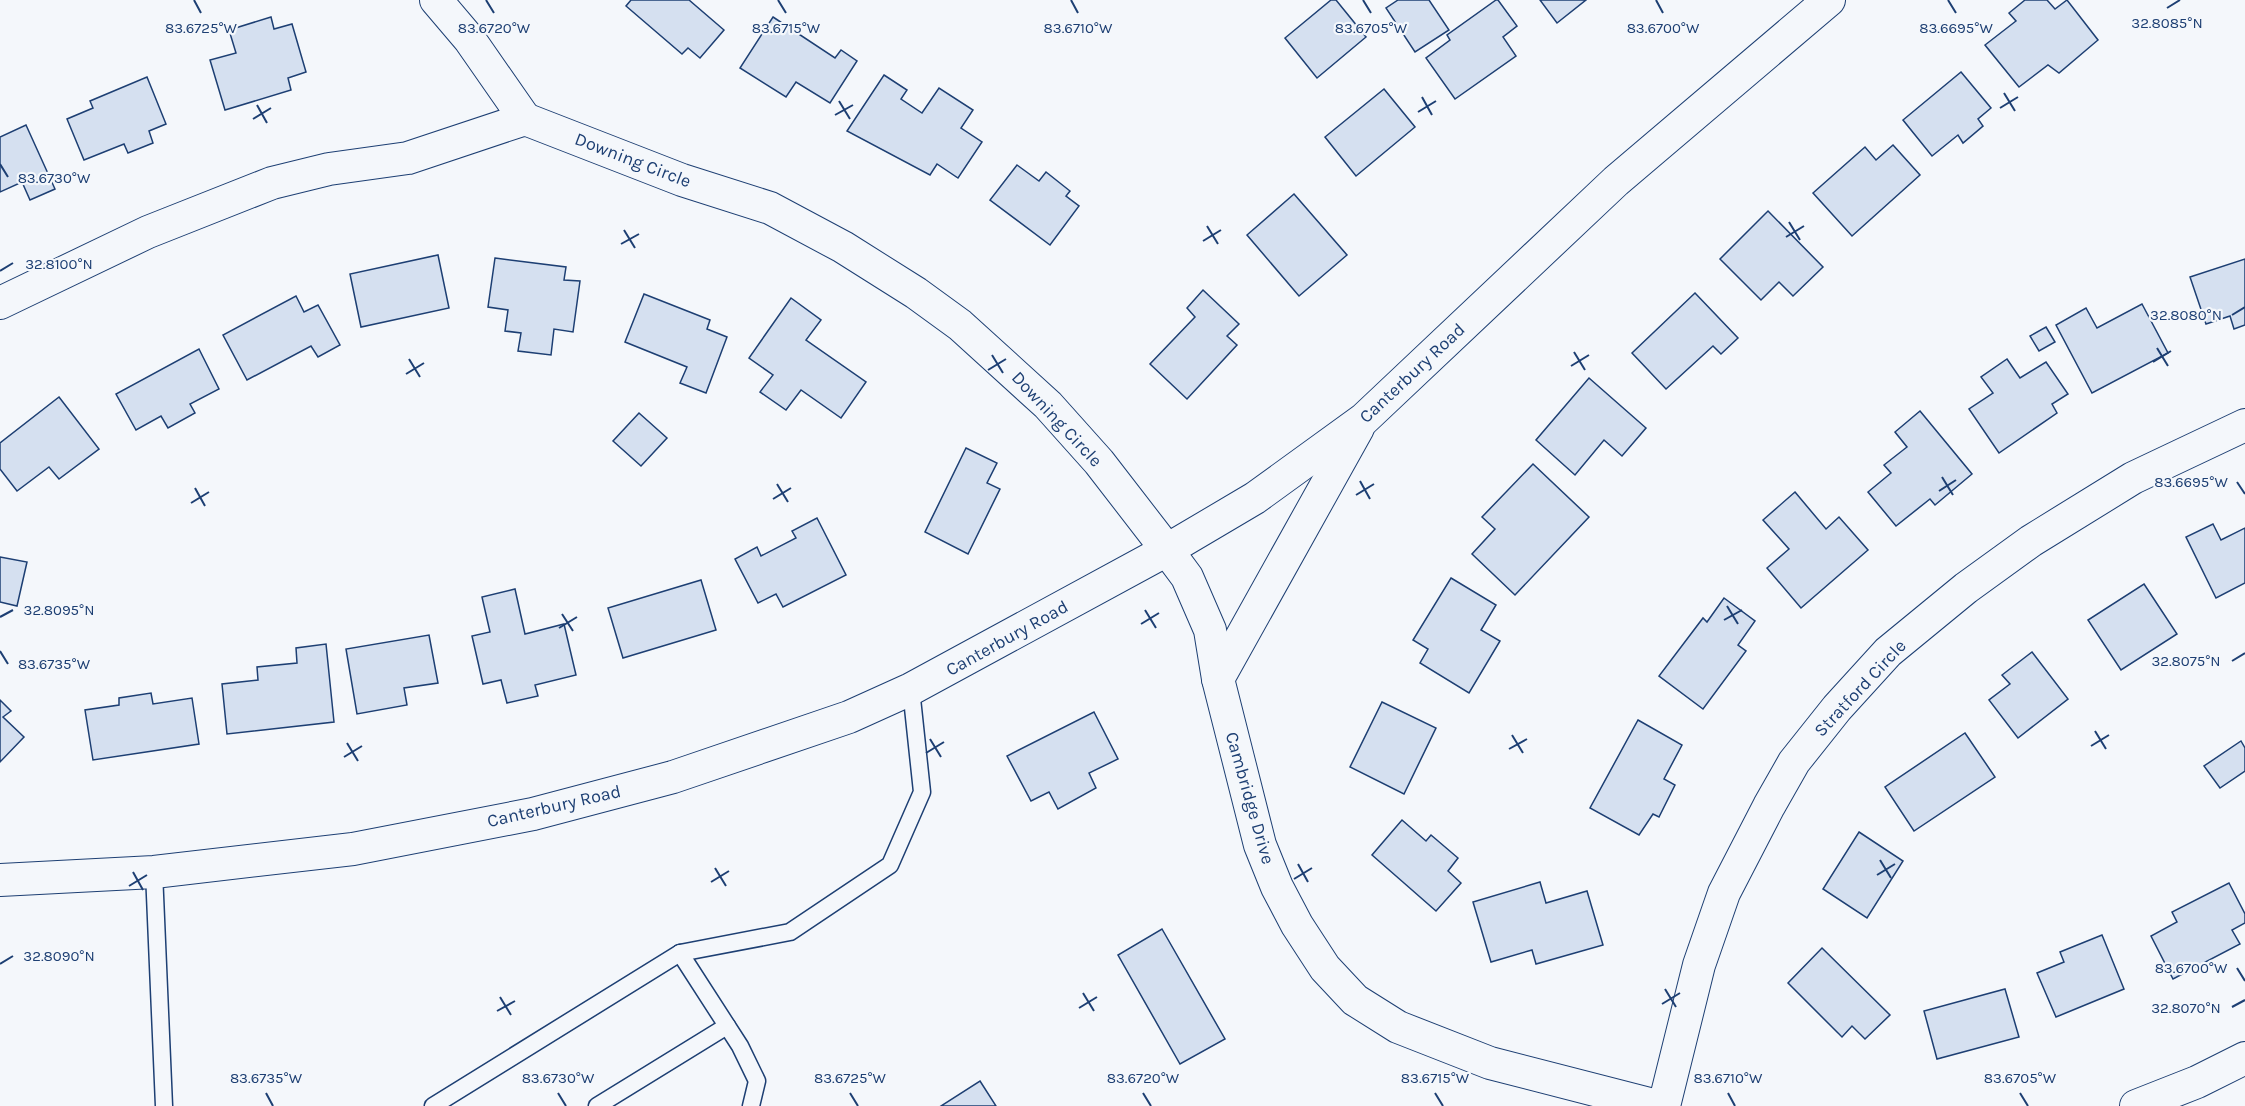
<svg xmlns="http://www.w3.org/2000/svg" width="2245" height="1106" font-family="Karla,sans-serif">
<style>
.building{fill:#d5e0f0;stroke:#1d3f73;stroke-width:1.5}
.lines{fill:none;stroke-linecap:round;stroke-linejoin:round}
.service-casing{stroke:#1d3f73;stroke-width:19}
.minor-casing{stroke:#1d3f73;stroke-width:34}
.service{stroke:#f4f7fb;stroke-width:16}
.minor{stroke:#f4f7fb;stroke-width:32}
.ticks{fill:none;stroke:#1d3f73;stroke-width:2}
.labels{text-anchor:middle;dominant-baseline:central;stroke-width:4.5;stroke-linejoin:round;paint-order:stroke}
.street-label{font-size:18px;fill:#1d3f73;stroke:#f4f7fb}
.ticks-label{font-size:15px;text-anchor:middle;fill:#1d3f73;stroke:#f4f7fb;stroke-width:4.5;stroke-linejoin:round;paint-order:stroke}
</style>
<rect width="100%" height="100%" fill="#f4f7fb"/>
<g class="building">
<polygon points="631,0 689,0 724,30 700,58 688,48 682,54 626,6"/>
<polygon points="1331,0 1336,0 1366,37 1317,78 1285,38"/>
<polygon points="1398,0 1429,0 1449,30 1415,52 1386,8"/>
<polygon points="1496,0 1498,0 1517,26 1503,37 1516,56 1455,99 1426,58 1450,40 1447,35"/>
<polygon points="1540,0 1586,0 1557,23"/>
<polygon points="2025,0 2047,0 2055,9 2067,0 2098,40 2059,73 2048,65 2019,87 1985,45 2016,21 2009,13"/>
<polygon points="271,17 274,29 292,24 306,72 288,78 291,90 225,110 210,60 236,53 229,30"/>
<polygon points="773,17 835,58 841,50 857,61 830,103 796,82 786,97 740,68"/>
<polygon points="1961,72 1991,108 1978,119 1983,126 1963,143 1958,135 1932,156 1903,120"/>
<polygon points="884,75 907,90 901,99 922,113 939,88 973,110 961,128 982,142 958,178 937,164 930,175 847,131"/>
<polygon points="147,77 166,124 149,131 153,143 128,153 124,144 84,160 67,119 93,108 90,101"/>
<polygon points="1384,89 1415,127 1356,176 1325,137"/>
<polygon points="26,125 55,189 30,200 22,182 0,192 0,137"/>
<polygon points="1893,145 1920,175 1852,236 1813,193 1865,147 1876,160"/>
<polygon points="1017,165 1039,181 1046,172 1070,191 1066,196 1079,206 1050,245 990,200"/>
<polygon points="1294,194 1347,255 1299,296 1247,235"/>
<polygon points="1768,211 1823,267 1793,296 1779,282 1761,300 1720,259"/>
<polygon points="438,255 449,308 361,327 350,274"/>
<polygon points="495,258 566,267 564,280 580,281 573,332 554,329 551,355 518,351 521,333 505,331 508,310 488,307"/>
<polygon points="2245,259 2245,325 2234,329 2230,316 2206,324 2190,277"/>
<polygon points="1203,290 1239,324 1227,336 1237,345 1187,399 1150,364 1195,317 1187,308"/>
<polygon points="1695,293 1738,338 1721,354 1713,346 1666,389 1632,353"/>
<polygon points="644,294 710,320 707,329 727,337 706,393 680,383 687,367 625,342"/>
<polygon points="296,296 304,312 318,305 340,345 318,357 311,346 247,380 223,335"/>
<polygon points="791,298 821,320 806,340 866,382 841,418 801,390 786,410 760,392 773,375 749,358"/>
<polygon points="2142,304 2168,353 2092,393 2056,325 2086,308 2097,328"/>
<polygon points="2046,327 2055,342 2039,351 2030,336"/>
<polygon points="199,349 219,389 190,404 195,413 168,428 161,416 136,430 116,394"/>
<polygon points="2007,359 2020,378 2046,362 2068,394 2052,404 2057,413 1999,453 1969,409 1993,393 1981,377"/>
<polygon points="1589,378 1646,428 1622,456 1604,440 1575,475 1536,440"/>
<polygon points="59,397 99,449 59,479 49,467 17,491 0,469 0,443"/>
<polygon points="1920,411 1972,474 1935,505 1930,499 1896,526 1868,492 1891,473 1884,465 1907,447 1895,432"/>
<polygon points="639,413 667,438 641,466 613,441"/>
<polygon points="966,448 997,463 987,483 1000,489 968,554 925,532"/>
<polygon points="1533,464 1589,517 1515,595 1472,554 1495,529 1482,517"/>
<polygon points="1795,492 1826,529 1839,517 1868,550 1801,608 1767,568 1789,549 1763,520"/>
<polygon points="817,518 846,575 783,607 776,594 758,603 735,559 757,547 761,556 796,538 792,531"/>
<polygon points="2213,524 2221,540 2245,528 2245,583 2216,598 2186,537"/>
<polygon points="0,557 27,562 17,606 0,602"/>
<polygon points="1451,578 1496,605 1481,630 1500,641 1469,693 1420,663 1428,649 1413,640"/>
<polygon points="701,580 716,630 623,658 608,608"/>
<polygon points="2144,584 2177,634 2121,670 2088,620"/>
<polygon points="515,589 525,634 564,624 576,675 535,685 538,696 507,703 501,680 483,684 472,636 490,632 482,597"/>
<polygon points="1724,598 1755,621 1738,645 1746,651 1703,709 1659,676 1703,618 1707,622"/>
<polygon points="429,635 438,683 404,688 407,705 357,714 346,649"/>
<polygon points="326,644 334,722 227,734 222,684 258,680 257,667 297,663 296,648"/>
<polygon points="2032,652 2068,699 2018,738 1989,700 2010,684 2002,675"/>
<polygon points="151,693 153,704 192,698 199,744 93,760 85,710 119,705 119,698"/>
<polygon points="0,700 11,711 3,717 24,737 0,762"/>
<polygon points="1382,702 1436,728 1404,794 1350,767"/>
<polygon points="1094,712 1118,759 1089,773 1096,788 1058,809 1049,792 1031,801 1007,756"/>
<polygon points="1638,720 1682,745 1664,779 1675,785 1659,817 1653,814 1639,835 1590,808"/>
<polygon points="1965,733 1995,777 1914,831 1885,787"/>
<polygon points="2241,741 2245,748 2245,771 2220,788 2204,766"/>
<polygon points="1402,820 1426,841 1431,835 1458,858 1448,871 1461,883 1436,911 1372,855"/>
<polygon points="1859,832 1903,861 1867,918 1823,889"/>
<polygon points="1540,882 1546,903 1587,891 1603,945 1536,964 1532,950 1491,962 1473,902"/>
<polygon points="2229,883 2245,914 2245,923 2232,930 2240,944 2173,979 2151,936 2177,922 2172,912"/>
<polygon points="1162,929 1225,1039 1180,1064 1118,955"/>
<polygon points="2102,935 2124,989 2056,1017 2037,973 2064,962 2060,952"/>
<polygon points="1822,948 1890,1015 1865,1039 1852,1026 1842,1037 1788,983"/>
<polygon points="2005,989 2019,1037 1937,1059 1924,1011"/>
<polygon points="980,1081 996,1106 941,1106"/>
</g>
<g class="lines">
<defs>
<g id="service">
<polyline points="154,872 164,1106"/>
<polyline points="680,953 740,1046 757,1081 751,1106"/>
<polyline points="433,1106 680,953 790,932 890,865 922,792 911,689"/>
<polyline points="597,1106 727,1026"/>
</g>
<g id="minor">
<polyline points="436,0 470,40 525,119"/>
<polyline points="0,303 148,232 272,183 329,169 408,158 525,119 682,180 770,208 843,247 916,293 960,325 1048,405 1099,462 1167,550 1187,577 1210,630 1218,679 1260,845 1277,887 1297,925 1325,968 1355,1000 1398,1027 1490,1063 1657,1106"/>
<polyline points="1218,679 1358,428"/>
<polyline points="0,880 154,872 353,849 533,814 673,777 849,717 911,689 1167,550 1255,498 1364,419 1616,181 1829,0"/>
<polyline points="1664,1106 1699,965 1724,893 1769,806 1794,762 1837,708 1888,652 1966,588 2031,541 2133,478 2245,425"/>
<polyline points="2136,1106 2197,1082 2245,1058"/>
</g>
</defs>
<use href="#service" class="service-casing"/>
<use href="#minor" class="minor-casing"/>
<use href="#service" class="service"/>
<use href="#minor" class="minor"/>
</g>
<path class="ticks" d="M194 0 201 13M486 0 494 13M778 0 786 13M1071 0 1078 13M1363 0 1371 13M1656 0 1663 13M1948 0 1956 13M2167 8 2180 0M2004 93 2015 111M1422 97 1432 115M839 101 850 119M257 105 267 123M2000 108 2018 97M1418 112 1436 101M835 115 853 105M253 119 271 108M0 164 8 177M1789 222 1800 240M1207 226 1218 244M624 230 635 248M1786 237 1804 226M1203 241 1221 230M621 244 639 234M0 271 13 263M2232 315 2245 307M2157 348 2168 366M1574 352 1585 370M992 355 1003 373M409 359 420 377M2153 362 2171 351M1571 366 1589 355M988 370 1006 359M406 374 424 363M1942 477 1953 495M1360 481 1370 499M2237 482 2245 494M777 484 788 502M195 488 205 506M1939 491 1956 480M1356 495 1374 484M773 499 791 488M191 503 209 492M1727 606 1738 624M1145 610 1156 628M562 614 573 631M0 617 13 610M1724 620 1742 610M1141 624 1159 613M559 628 577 617M0 651 8 664M2232 661 2245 653M2095 731 2106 749M1512 735 1523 753M930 739 941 757M347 743 358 761M2091 746 2109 735M1509 749 1527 739M926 753 944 742M344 757 362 746M1880 860 1891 878M1298 864 1308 882M715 868 726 886M133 872 143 890M1877 875 1895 864M1294 879 1312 868M711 882 729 871M129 886 147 875M0 964 13 956M2237 968 2245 981M1665 989 1676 1007M1083 993 1094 1011M500 997 511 1015M1662 1004 1680 993M2232 1007 2245 1000M1079 1008 1097 997M497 1011 515 1001M266 1093 273 1106M558 1093 566 1106M850 1093 858 1106M1143 1093 1151 1106M1435 1093 1443 1106M1728 1093 1735 1106M2020 1093 2028 1106"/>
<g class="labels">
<g class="street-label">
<text transform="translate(633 160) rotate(21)">Downing Circle</text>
<text transform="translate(1412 373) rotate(-43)">Canterbury Road</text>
<text transform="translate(1057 419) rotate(47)">Downing Circle</text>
<text transform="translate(1007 638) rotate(-29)">Canterbury Road</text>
<text transform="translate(1860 688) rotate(-47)">Stratford Circle</text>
<text transform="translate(1250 798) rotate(74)">Cambridge Drive</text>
<text transform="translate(554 806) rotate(-13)">Canterbury Road</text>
</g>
</g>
<g class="ticks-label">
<text x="2167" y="28">32.8085°N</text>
<text x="201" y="33">83.6725°W</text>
<text x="494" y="33">83.6720°W</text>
<text x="786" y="33">83.6715°W</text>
<text x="1078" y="33">83.6710°W</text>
<text x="1371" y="33">83.6705°W</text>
<text x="1663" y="33">83.6700°W</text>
<text x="1956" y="33">83.6695°W</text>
<text x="54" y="183">83.6730°W</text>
<text x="59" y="269">32.8100°N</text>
<text x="2186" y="320">32.8080°N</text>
<text x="2191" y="487">83.6695°W</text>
<text x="59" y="615">32.8095°N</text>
<text x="2186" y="666">32.8075°N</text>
<text x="54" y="669">83.6735°W</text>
<text x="59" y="961">32.8090°N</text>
<text x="2191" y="973">83.6700°W</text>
<text x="2186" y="1013">32.8070°N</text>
<text x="266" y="1083">83.6735°W</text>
<text x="558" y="1083">83.6730°W</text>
<text x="850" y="1083">83.6725°W</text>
<text x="1143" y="1083">83.6720°W</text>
<text x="1435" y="1083">83.6715°W</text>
<text x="1728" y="1083">83.6710°W</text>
<text x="2020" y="1083">83.6705°W</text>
</g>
</svg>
